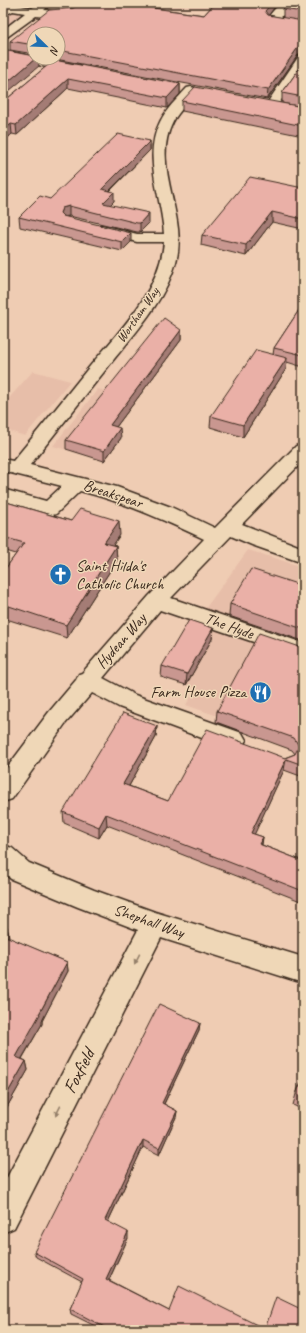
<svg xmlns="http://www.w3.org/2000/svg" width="306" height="1333" font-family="Caveat,sans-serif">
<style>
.built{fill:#e7bea9}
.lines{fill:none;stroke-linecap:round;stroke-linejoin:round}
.minor-casing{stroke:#3b2a1e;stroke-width:3}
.minor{fill:#efd7b7;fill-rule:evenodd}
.wall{fill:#c99790;stroke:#3b2a1e;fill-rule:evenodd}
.shaded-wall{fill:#a47b75;stroke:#3b2a1e}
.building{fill:#eab0a7;stroke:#3b2a1e}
.oneway{fill:#95806a}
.labels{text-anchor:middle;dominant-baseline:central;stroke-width:3;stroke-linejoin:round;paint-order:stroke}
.far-street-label{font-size:13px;fill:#3b2a1e;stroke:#efd7b7}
.street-label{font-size:16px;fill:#3b2a1e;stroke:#efd7b7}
.poi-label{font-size:16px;fill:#3b2a1e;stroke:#efd7b7;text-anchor:start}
.near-street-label{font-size:19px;fill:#3b2a1e;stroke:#efd7b7}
</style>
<rect width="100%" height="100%" fill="#efccb3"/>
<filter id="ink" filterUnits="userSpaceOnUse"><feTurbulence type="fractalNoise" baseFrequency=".025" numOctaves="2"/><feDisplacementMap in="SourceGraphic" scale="8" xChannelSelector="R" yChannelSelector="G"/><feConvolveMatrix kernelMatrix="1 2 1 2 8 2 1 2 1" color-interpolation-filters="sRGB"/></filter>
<g filter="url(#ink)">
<g class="built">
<polygon points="3,3 38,3 3,28"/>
<polygon points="33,371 70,381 25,436 3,429 3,405"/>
<polygon points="98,389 133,398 88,456 53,446"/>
<polygon points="248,550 303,567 303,777 301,745 186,705 196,688 161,677 189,631"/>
</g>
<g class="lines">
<defs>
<g id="minor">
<path d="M43 3 48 6 44 10 59 11 73 6 78 3H91C79 19 54 19 36 16L7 37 3 38V30L25 13 13 11 3 16V8L11 4 32 8 38 4Z"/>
<path d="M282 5 303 8V14L285 12 280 19 303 23V29L268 23 266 21C270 15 275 6 282 5Z"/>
<polygon points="3,50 34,57 34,58 78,65 82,66 84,69 82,72 78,73 3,58"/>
<polygon points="303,55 303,68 277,106 276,109 266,109 265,106 299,56"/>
<path d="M191 87 195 88 197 91C190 102 179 110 173 122 150 166 189 215 176 262 165 301 135 333 111 363 84 397 57 431 30 465L117 487 171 507 215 528 296 446 303 444V461L242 524 303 548V563L252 545 231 536 171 598 303 643V659L160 610 103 678 135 695 242 733 246 740 242 747 234 749 226 747 119 707 92 693 65 724 12 799 3 802V773L49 712 76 680 79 674 82 673 149 596 204 539C164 520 124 502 80 491L56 514 49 516 3 502V490H6L46 501 62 486 3 471V459L13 461C38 431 62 401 86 371 117 333 159 294 164 242H137L97 232 95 229 97 226 102 225 137 234H164C162 197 142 157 160 122 166 109 177 99 187 88Z"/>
<polygon points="3,845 12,848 29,863 94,890 155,912 303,957 303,983 161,938 14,1228 3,1233 3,1185 138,930 78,907 11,879 3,872"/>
</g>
</defs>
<use href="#minor" class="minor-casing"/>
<use href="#minor" class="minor"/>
</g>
<g class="wall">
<path d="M82 3H152L148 7 204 15 215 3H303V54L298 55 267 99 50 58H58V34H34V54L10 50V41ZM282 4 293 5 283 9V18L268 15 274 8Z"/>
<polygon points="54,60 180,84 180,94 167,108 68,88 17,135 12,134 3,142 3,100 8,98"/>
<polygon points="303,63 303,107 282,103 282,93"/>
<polygon points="182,101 303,107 303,136 182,111"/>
<polygon points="150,141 150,150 110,191 114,201 110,205 149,223 140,232 137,232 69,216 65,217 131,242 122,251 20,227 19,217"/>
<polygon points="303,188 303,229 272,222 246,256 201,245 202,235"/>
<polygon points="303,304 303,367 287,362 286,369 243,437 210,427 211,416 273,355 274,348"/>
<polygon points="181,330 181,340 116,427 121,438 104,461 66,449 66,440"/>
<polygon points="3,501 71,521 120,535 112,545 116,546 117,560 67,638 3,618 3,572 16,554 3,550"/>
<polygon points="303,586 303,641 229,616 230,604"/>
<polygon points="213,628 212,639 186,685 161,677 162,666"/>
<polygon points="303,648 303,777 284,770 254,834 263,837 262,845 303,861 303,902 107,825 99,838 64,823 63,812 157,726 156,737 129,786 168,801 295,754 292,750 216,722 217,711"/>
<polygon points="3,925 7,927 9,938 67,962 68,971 42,1021 42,1024 22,1059 26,1061 28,1070 3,1114"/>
<polygon points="200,1023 199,1030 164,1104 177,1111 176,1117 159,1155 143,1147 108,1222 128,1238 109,1280 169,1311 264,1329 303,1330 103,1330 71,1314 70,1309 82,1282 36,1257 34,1252"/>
<polygon points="303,1077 303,1110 293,1105 296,1094"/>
</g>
<g class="shaded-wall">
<polygon points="63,3 75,3 63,8"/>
<polygon points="143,3 152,3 139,15 139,6"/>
<polygon points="272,3 282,3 274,8 265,20 265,11"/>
<polygon points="303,45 303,54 298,55 267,99 268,90 299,46"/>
<polygon points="36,58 38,58 39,66 3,96 3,86"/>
<polygon points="68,79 68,88 17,135 16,125"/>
<polygon points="180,84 180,94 167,108 167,98"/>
<polygon points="11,124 12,134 3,142 3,131"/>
<polygon points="150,141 150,150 102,198 102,189"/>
<polygon points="114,192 114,201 103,212 103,203"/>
<polygon points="69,206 69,216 63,217 60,213 62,208"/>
<polygon points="272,212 272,222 246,256 246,245"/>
<polygon points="149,213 149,223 140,232 140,223"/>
<polygon points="131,233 131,242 122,251 122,242"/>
<polygon points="181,330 181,340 110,435 110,425"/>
<polygon points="287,358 286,369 243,437 243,425"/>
<polygon points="120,428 121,438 104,461 104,451"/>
<polygon points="119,521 120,535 105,557 104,543"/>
<polygon points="116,546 117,560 67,638 66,625"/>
<polygon points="213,628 212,639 186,685 187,674"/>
<polygon points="157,726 156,737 124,795 123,784"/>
<polygon points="286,759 284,770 250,844 251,833"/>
<polygon points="106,814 107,825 99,838 99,827"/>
<polygon points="263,837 261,848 259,844"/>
<polygon points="7,927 9,937 5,945 3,934"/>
<polygon points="67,962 68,971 42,1021 42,1024 18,1065 16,1057"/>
<polygon points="200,1023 199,1030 161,1110 162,1103"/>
<polygon points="26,1061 28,1070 3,1114 3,1101"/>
<polygon points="177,1111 176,1117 159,1155 159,1148"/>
<polygon points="143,1140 143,1147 106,1226 105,1220"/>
<polygon points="128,1232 128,1238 107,1284 106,1279"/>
</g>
<g class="building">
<polygon points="82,3 143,3 139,6 204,15 215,3 272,3 265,11 268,15 303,21 303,45 299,46 268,90 58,50 58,34 34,34 34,46 34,45 10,41 49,10 73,8"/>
<polygon points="286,5 303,6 303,12 283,9"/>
<polygon points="3,50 34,56 34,58 36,58 3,86"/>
<polygon points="54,60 180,84 167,98 68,79 16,125 11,124 3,131 3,100 8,98"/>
<polygon points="303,63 303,97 282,93"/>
<polygon points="195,87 303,107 303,126 182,101"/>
<polygon points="118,134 150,141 102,189 114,192 103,203 149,213 140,223 137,223 69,206 62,208 60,213 63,216 131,233 122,242 19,217 40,196 50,199"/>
<polygon points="250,177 303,188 303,219 272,212 246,245 202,235"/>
<polygon points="303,304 303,355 274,348"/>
<polygon points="164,318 181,330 110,425 120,428 104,451 66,440"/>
<polygon points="256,350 287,358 243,425 211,416"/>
<polygon points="3,501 71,521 80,509 119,521 104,543 116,546 66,625 3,604 3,572 24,543 3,537"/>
<polygon points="251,569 303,586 303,629 230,604"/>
<polygon points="189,620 213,628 187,674 162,666"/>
<polygon points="259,633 303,648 303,765 286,759 251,833 263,837 259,844 303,861 303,891 106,814 99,827 63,812 123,713 157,726 123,784 168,801 207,729 285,758 295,754 299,746 294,738 217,711"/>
<polygon points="3,925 7,927 3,934"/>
<polygon points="3,935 67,962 39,1014 40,1014 16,1057 26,1061 3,1101 3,991 7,984 3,983"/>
<polygon points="159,1004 200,1023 162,1103 177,1111 159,1148 143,1140 105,1220 128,1232 106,1279 169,1311 179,1286 265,1329 276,1297 303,1310 303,1330 110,1330 70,1309 83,1279 34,1252"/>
<polygon points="303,1077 303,1098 296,1094"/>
</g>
<defs><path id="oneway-solid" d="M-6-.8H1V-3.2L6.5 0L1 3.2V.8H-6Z"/></defs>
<g class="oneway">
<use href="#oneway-solid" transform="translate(137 959) rotate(117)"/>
<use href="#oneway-solid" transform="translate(58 1111) rotate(117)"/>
</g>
</g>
<defs>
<symbol id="church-disc" viewBox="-11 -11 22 22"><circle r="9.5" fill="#1f6fb2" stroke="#efd7b7"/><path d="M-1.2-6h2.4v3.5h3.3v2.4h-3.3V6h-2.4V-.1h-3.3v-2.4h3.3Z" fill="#fff"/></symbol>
<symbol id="restaurant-disc" viewBox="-11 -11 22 22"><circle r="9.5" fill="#1f6fb2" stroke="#efd7b7"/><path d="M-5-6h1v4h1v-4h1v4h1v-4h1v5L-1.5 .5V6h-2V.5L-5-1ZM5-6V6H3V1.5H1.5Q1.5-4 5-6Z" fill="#fff"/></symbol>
</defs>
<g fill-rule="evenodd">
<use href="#church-disc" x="48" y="562" width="25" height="25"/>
<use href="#restaurant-disc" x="248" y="680" width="25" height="25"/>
</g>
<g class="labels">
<g class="far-street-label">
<text transform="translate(138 315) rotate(-55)">Wortham Way</text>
</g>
<g class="street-label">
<text transform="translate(113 494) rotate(18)">Breakspear</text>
<text transform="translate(229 626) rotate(19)">The Hyde</text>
<text transform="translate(121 641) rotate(-49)">Hydean Way</text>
<text transform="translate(149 921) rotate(19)">Shephall Way</text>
</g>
<g class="poi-label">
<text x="76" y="566">Saint Hilda's<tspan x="76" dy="18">Catholic Church</tspan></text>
<text x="246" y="692" text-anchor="end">Farm House Pizza</text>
</g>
<g class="near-street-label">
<text transform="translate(79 1071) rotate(-63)">Foxfield</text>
</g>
</g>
<rect width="306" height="1333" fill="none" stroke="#efd7b7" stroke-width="16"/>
<rect x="8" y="8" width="290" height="1317" fill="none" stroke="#3b2a1e" stroke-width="1.5" filter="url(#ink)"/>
<g transform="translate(46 46) rotate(113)"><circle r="19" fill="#efd7b7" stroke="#a7927a"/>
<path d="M0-3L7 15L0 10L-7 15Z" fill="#1f6fb2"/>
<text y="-6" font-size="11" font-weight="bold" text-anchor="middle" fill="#3b2a1e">N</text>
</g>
</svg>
